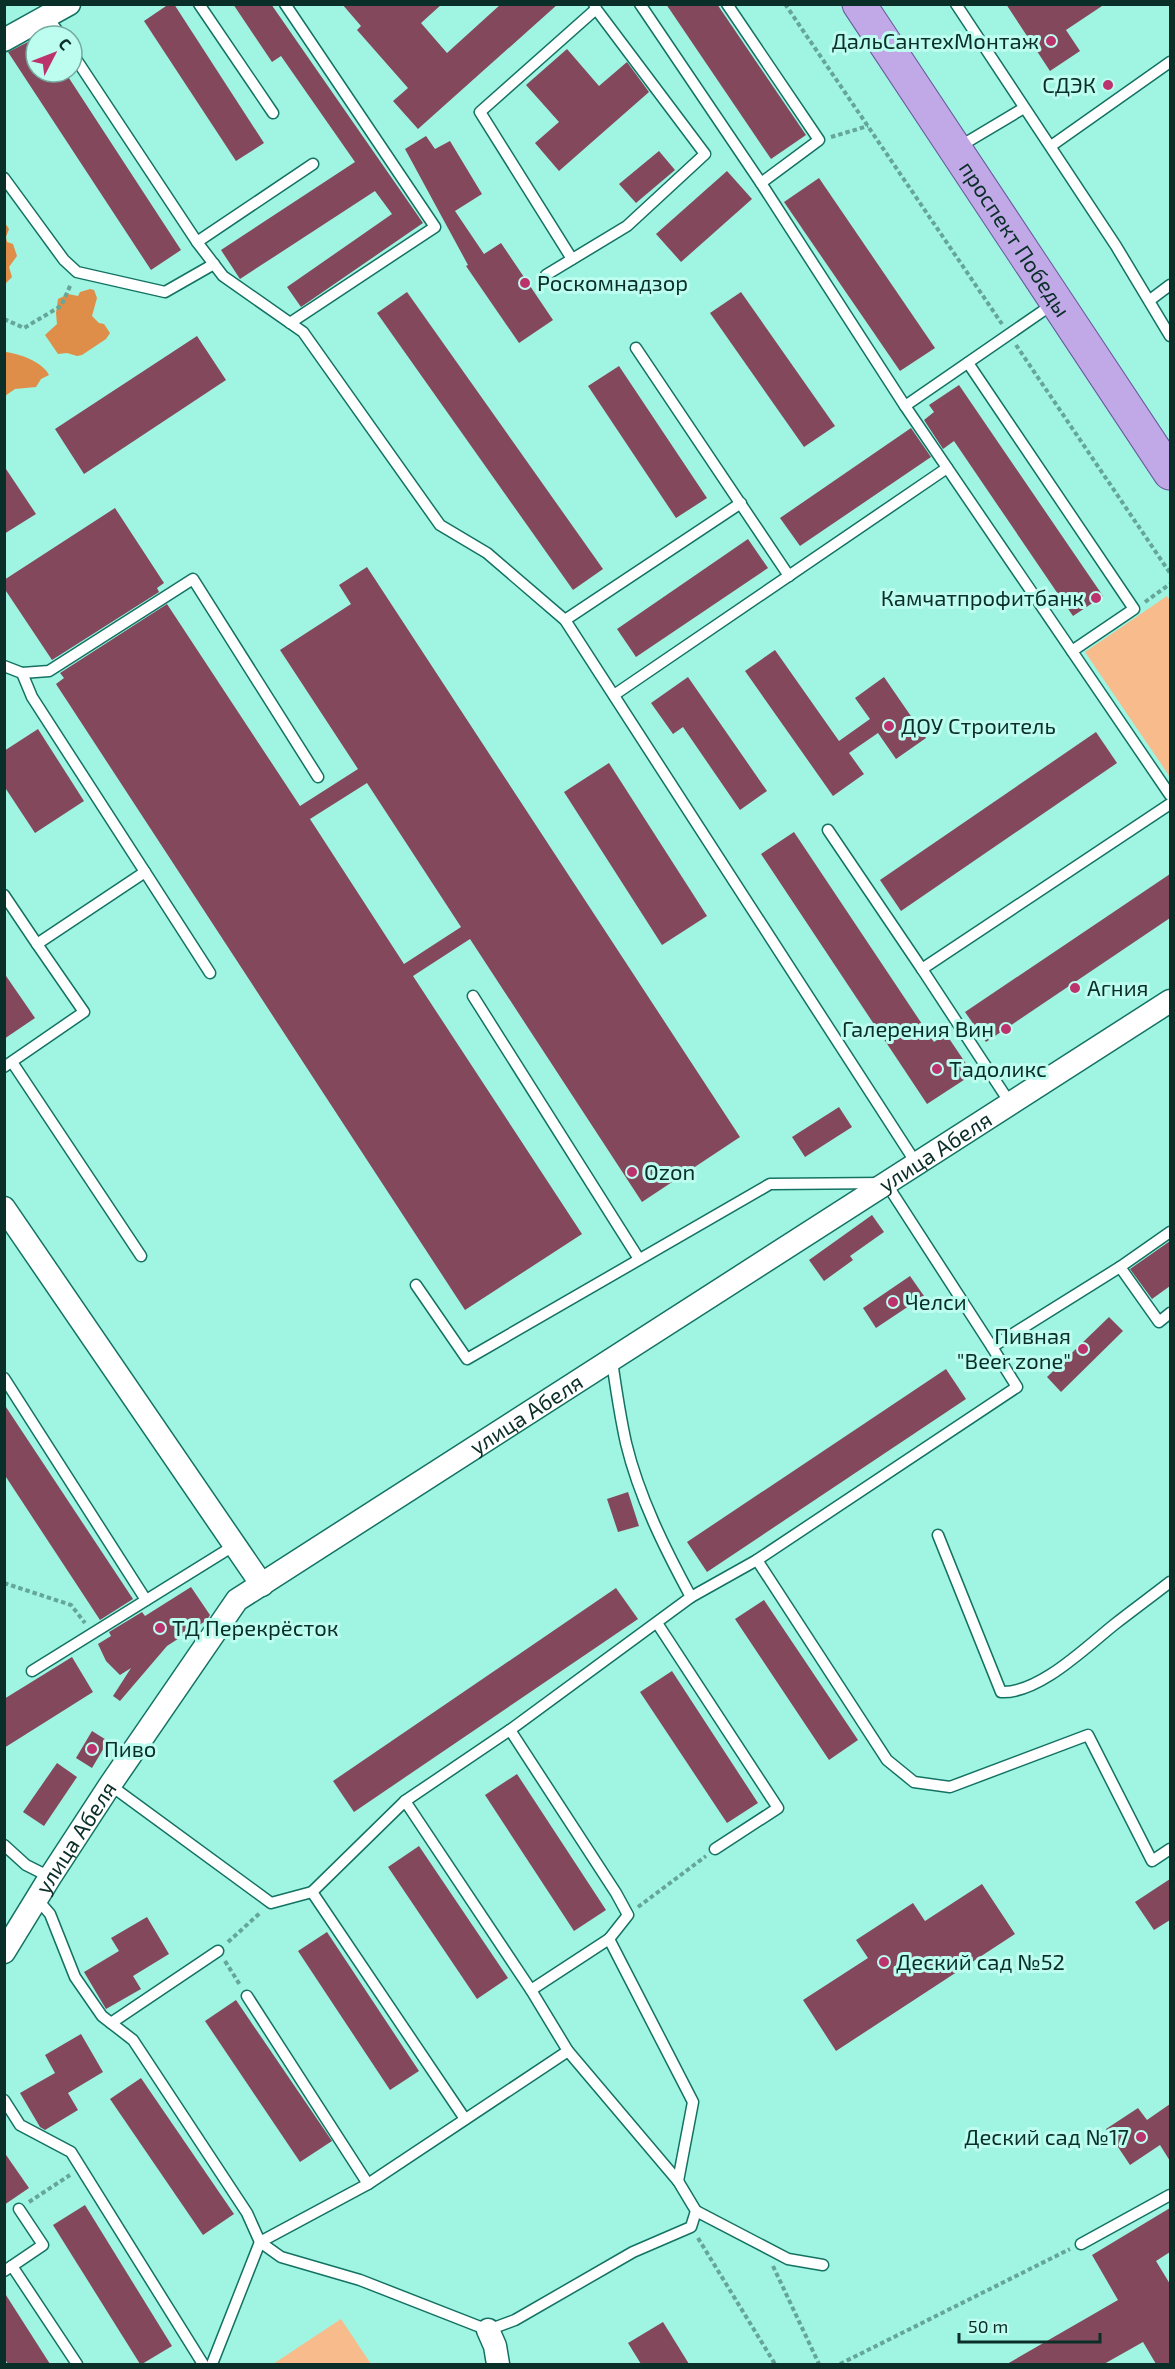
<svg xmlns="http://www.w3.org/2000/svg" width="1175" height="2369" viewBox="0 0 1175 2369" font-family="'Exo 2',sans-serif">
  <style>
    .green { fill: #f8bc8c }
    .forest { fill: #de8e49 }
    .building { fill: #84485c; fill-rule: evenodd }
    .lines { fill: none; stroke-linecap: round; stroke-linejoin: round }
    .lane-casing { stroke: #147263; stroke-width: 13 }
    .street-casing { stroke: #147263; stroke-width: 25 }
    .primary-casing { stroke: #66599a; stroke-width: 35 }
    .path { stroke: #65a699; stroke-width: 4; stroke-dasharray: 4.5 3; stroke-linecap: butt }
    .lane { stroke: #fff; stroke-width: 10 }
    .street { stroke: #fff; stroke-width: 22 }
    .primary { stroke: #c1a9e8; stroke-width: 33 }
    .poi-dot { fill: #bb326c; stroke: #bcfdef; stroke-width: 2 }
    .labels { text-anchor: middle; stroke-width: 6; stroke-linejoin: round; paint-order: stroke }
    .poi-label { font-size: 22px; fill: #0a2e28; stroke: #bcfdef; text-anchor: start }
    .street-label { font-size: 22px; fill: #0a2e28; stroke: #bcfdef }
  </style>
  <rect width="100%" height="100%" fill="#a0f4e2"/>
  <g class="green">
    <polygon points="1167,596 1170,601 1170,777 1085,652"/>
    <polygon points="341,2319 371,2364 273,2364"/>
  </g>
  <g class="forest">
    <polygon points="5,223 9,229 6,237 7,242 13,244 17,256 9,267 12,277 5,284"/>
    <polygon points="90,289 94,290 97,298 92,316 99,323 104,324 110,333 106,339 82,355 77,356 67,353 58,354 45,335 57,324 56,313 58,299 68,294 78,296 80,292"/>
    <path d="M5 352C18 353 43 362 49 375L41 379 36 387 15 389 5 396Z"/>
  </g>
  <g class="building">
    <polygon points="169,4 174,4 264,143 236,161 144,21"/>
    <polygon points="233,4 271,4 423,223 301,307 287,287 392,214 375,191 240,279 221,250 355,162 281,56 272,62"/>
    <polygon points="342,4 442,4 421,23 447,53 501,4 558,4 418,129 393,101 408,88 357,30 361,26"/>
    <polygon points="666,4 717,4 806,135 771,159"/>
    <polygon points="1006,4 1105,4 1066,30 1080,51 1050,71"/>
    <polygon points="36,38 36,72 65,72 181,250 151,270 8,52"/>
    <polygon points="567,49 599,86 627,62 649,92 559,171 535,143 559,122 526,85"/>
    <polygon points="426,136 435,149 450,141 482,194 455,211 484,254 501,243 553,320 519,343 466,266 468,265 405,149"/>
    <polygon points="659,151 675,170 636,203 619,184"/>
    <polygon points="727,171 752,199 681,262 656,234"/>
    <polygon points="819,178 935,348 900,371 784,202"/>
    <polygon points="407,292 603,569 573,590 377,313"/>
    <polygon points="741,292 835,426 804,447 710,313"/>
    <polygon points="197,336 226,380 84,474 55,429"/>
    <polygon points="619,366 707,498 676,518 588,386"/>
    <polygon points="959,385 1103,596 1073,616 954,441 943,449 924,420 934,412 929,405"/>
    <polygon points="911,428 931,457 800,546 780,518"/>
    <polygon points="4,466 36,514 4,534"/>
    <polygon points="115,508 164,583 157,588 159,592 52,660 4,588 4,580"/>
    <polygon points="748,539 768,568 636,657 617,629"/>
    <path d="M367 567 740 1137 642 1202 470 939 413 976 582 1234 465 1310 56 684 64 678 60 673 167 604 300 806 358 769 280 650 351 604 339 585ZM367 783 461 927 404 964 310 819Z"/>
    <polygon points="775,650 839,741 870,719 855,698 884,677 926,738 896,759 878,733 849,753 864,774 833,796 745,671"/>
    <polygon points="688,677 767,791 740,810 683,727 673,734 651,703"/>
    <polygon points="38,729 84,801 35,833 4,786 4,751"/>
    <polygon points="1096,732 1117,763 901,911 880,880"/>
    <polygon points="609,763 707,916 662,945 564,792"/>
    <polygon points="794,832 934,1042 946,1034 973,1074 927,1104 761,854"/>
    <polygon points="1170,874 1170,918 986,1042 965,1012"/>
    <polygon points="4,973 35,1018 4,1039"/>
    <polygon points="839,1107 852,1127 805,1157 792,1137"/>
    <polygon points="872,1215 884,1232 850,1256 853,1260 824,1281 809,1260"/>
    <polygon points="1170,1241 1170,1286 1152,1299 1130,1269"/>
    <polygon points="910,1276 924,1296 876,1328 863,1308"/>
    <polygon points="1109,1317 1123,1331 1061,1392 1047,1377"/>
    <polygon points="946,1369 966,1399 707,1572 687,1542"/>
    <polygon points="4,1404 133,1599 100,1620 4,1474"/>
    <polygon points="628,1492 639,1526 618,1532 607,1499"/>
    <polygon points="191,1587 210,1615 207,1620 167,1646 120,1701 113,1696 131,1668 120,1675 106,1661 98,1644 111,1636 109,1632 142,1612 145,1616"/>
    <polygon points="616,1588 638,1619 354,1812 333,1781"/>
    <polygon points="764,1600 858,1740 829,1760 735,1619"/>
    <polygon points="72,1657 93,1692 4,1748 4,1699"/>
    <polygon points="672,1671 758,1803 727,1823 640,1692"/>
    <polygon points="92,1731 108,1741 92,1768 76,1758"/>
    <polygon points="57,1763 77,1777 44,1826 23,1812"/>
    <polygon points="517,1774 606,1910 574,1931 485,1795"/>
    <polygon points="419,1846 508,1978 477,1999 388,1867"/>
    <polygon points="1170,1879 1170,1920 1154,1930 1135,1902"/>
    <polygon points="982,1884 1015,1934 836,2051 803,2000 868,1958 856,1940 913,1903 925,1921"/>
    <polygon points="147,1917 169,1954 133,1976 141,1989 106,2009 84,1972 119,1951 111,1938"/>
    <polygon points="327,1932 419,2071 390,2090 298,1951"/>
    <polygon points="236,2000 332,2141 300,2162 205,2021"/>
    <polygon points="81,2034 103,2072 68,2093 78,2110 45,2130 40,2127 20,2093 55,2073 45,2055"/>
    <polygon points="141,2078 234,2214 203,2235 110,2099"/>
    <polygon points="1170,2104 1170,2161 1160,2145 1130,2165 1106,2129 1138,2108 1147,2120"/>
    <polygon points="4,2152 29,2188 4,2205"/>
    <polygon points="85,2205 172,2346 142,2364 140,2364 53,2225"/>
    <polygon points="1170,2208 1170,2252 1156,2261 1170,2284 1170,2364 1156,2364 1143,2342 1104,2364 1007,2364 1118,2300 1092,2255"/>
    <polygon points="4,2292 50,2364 8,2364 4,2358"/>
    <polygon points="663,2322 689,2364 641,2364 628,2343"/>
  </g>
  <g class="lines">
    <g class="lane-casing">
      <g id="lane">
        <polyline points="199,4 273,113"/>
        <polyline points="285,4 435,227 290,323"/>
        <polyline points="640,4 761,183 905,406 1170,795"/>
        <polyline points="727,4 819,140 761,183"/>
        <polyline points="956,4 1116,246 1170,336"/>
        <polyline points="47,16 61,36"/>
        <polyline points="72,53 197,242 313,164"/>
        <polyline points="1051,146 1170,62"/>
        <polyline points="957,148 1024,108"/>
        <polyline points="4,178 64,260 77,272 165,292 214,264"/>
        <polyline points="197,242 223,276 303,332 440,525 487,553 565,620 916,1163"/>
        <polyline points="572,259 480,112 596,9 594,4"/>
        <polyline points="546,275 627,226 705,154 596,9"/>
        <polyline points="1150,300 1170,285"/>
        <polyline points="636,348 789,576"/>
        <polyline points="968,363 1134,609 1072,651"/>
        <polyline points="905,406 1053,304"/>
        <polyline points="565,620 741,503"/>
        <polyline points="4,666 22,673 32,697 145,872 37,944 84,1012 4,1067"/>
        <polyline points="22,673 49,671 193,579 318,777"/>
        <polyline points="614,695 947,468"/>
        <polyline points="828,830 922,969"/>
        <polyline points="145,872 210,973"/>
        <polyline points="4,895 37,944"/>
        <polyline points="473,996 639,1259"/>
        <polyline points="12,1062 141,1256"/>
        <polyline points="1010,1103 922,969 1170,804"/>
        <polyline points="1120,1267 1159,1322 1170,1313"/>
        <polyline points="416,1285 467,1359 770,1184 886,1183 992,1347 1120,1267 1170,1232"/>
        <polyline points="4,1378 146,1600"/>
        <path d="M938 1535 1001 1692C1039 1694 1086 1647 1115 1624 1133 1610 1152 1596 1170 1582"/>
        <polyline points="757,1560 1017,1387 992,1347"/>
        <polyline points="691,1597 757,1560 887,1760 914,1782 950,1787 1088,1735 1152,1861 1170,1849"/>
        <polyline points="657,1623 778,1808 715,1849"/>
        <polyline points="32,1671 235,1545"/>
        <polyline points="510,1730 616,1893 628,1915 609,1939"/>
        <polyline points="110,1785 271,1903 312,1892 405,1801"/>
        <polyline points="4,1845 26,1865 50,1877"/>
        <polyline points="312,1892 465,2119"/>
        <polyline points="37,1899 50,1914 75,1977 102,2016 133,2040 247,2213 260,2242 281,2257 360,2280 488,2330 515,2320 633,2252 691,2227 696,2211 678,2181 568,2051"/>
        <polyline points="531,1990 609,1939 693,2102 678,2181"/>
        <polyline points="247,1996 368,2184"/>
        <polyline points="111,2023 218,1951"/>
        <polyline points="4,2100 20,2125 71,2152 203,2364"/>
        <polyline points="696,2211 788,2259 823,2265"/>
        <polyline points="1081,2244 1170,2195"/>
        <polyline points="12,2266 43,2245 19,2209"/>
        <polyline points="4,2271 12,2266 77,2364"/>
        <path d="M212 2364 260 2242 368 2184 568 2051 531 1990 405 1801 510 1730 691 1597C665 1549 639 1497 626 1443 620 1416 616 1389 612 1361"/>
      </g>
    </g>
    <g class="street-casing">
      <g id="street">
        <polyline points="4,40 69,4"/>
        <polyline points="4,1208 262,1585"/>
        <path id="s1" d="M4 1952 50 1877 110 1785 237 1600 1170 1001"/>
        <polyline points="488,2330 495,2346 498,2364"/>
      </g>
    </g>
    <g class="primary-casing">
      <g id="primary">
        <path id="s2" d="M859 4 1170 473"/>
      </g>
    </g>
    <g class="path">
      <polyline points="785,4 1002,324"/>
      <polyline points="831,137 868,126"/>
      <polyline points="4,319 24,328 61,306 71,284"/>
      <polyline points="1016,345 1170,573"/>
      <polyline points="1145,602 1170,584"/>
      <polyline points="4,1583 71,1605 85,1623"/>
      <polyline points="638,1907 706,1856"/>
      <polyline points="228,1942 260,1913"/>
      <polyline points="225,1961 240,1985"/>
      <polyline points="29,2202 70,2175"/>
      <polyline points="698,2238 775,2364"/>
      <polyline points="773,2266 819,2364"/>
      <polyline points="840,2364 1070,2249"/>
    </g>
    <use href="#lane" class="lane"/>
    <use href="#street" class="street"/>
    <use href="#primary" class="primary"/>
  </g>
  <g class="poi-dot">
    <circle cx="1051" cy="41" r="6"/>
    <circle cx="1108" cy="85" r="6"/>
    <circle cx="525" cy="283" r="6"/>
    <circle cx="1096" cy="598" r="6"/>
    <circle cx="889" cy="726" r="6"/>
    <circle cx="1075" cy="988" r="6"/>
    <circle cx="1006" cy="1029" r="6"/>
    <circle cx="937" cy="1069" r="6"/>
    <circle cx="632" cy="1172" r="6"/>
    <circle cx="893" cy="1302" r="6"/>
    <circle cx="1083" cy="1349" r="6"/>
    <circle cx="160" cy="1628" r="6"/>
    <circle cx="92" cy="1749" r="6"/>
    <circle cx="884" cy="1962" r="6"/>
    <circle cx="1141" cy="2137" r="6"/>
  </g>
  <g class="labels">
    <g class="poi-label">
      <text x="1039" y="49" text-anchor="end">ДальСантехМонтаж</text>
      <text x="1096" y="93" text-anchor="end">СДЭК</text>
      <text x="537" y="291">Роскомнадзор</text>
      <text x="1084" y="606" text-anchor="end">Камчатпрофитбанк</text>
      <text x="901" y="734">ДОУ Строитель</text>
      <text x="1087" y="996">Агния</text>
      <text x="994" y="1037" text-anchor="end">Галерения Вин</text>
      <text x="949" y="1077">Тадоликс</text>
      <text x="644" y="1180">Ozon</text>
      <text x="905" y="1310">Челси</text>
      <text x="1071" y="1344" text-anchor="end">Пивная<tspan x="1071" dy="25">"Beer zone"</tspan></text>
      <text x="172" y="1636">ТД Перекрёсток</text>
      <text x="104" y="1757">Пиво</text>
      <text x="896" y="1970">Деский сад №52</text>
      <text x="1129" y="2145" text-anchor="end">Деский сад №17</text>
    </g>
    <g class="street-label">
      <text dy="8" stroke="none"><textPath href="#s2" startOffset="282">проспект Победы</textPath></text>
      <text dy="8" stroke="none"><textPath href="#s1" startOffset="1252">улица Абеля</textPath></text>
      <text dy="8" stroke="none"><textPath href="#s1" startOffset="766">улица Абеля</textPath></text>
      <text dy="8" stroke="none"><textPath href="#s1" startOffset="135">улица Абеля</textPath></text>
    </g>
  </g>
  <rect width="1175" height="2369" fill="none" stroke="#0a2e28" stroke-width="12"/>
  <g transform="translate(54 54) rotate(48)"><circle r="28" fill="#bcfdef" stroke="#75aa9f" stroke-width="1.5"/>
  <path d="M0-4.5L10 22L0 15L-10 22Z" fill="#bb326c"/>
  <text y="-9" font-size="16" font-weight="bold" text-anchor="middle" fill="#0a2e28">С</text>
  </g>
  <path d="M959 2333v9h141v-9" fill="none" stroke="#0a2e28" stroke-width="3"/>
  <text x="968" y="2333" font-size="18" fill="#0a2e28" stroke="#bcfdef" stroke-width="4.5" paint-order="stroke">50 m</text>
</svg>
